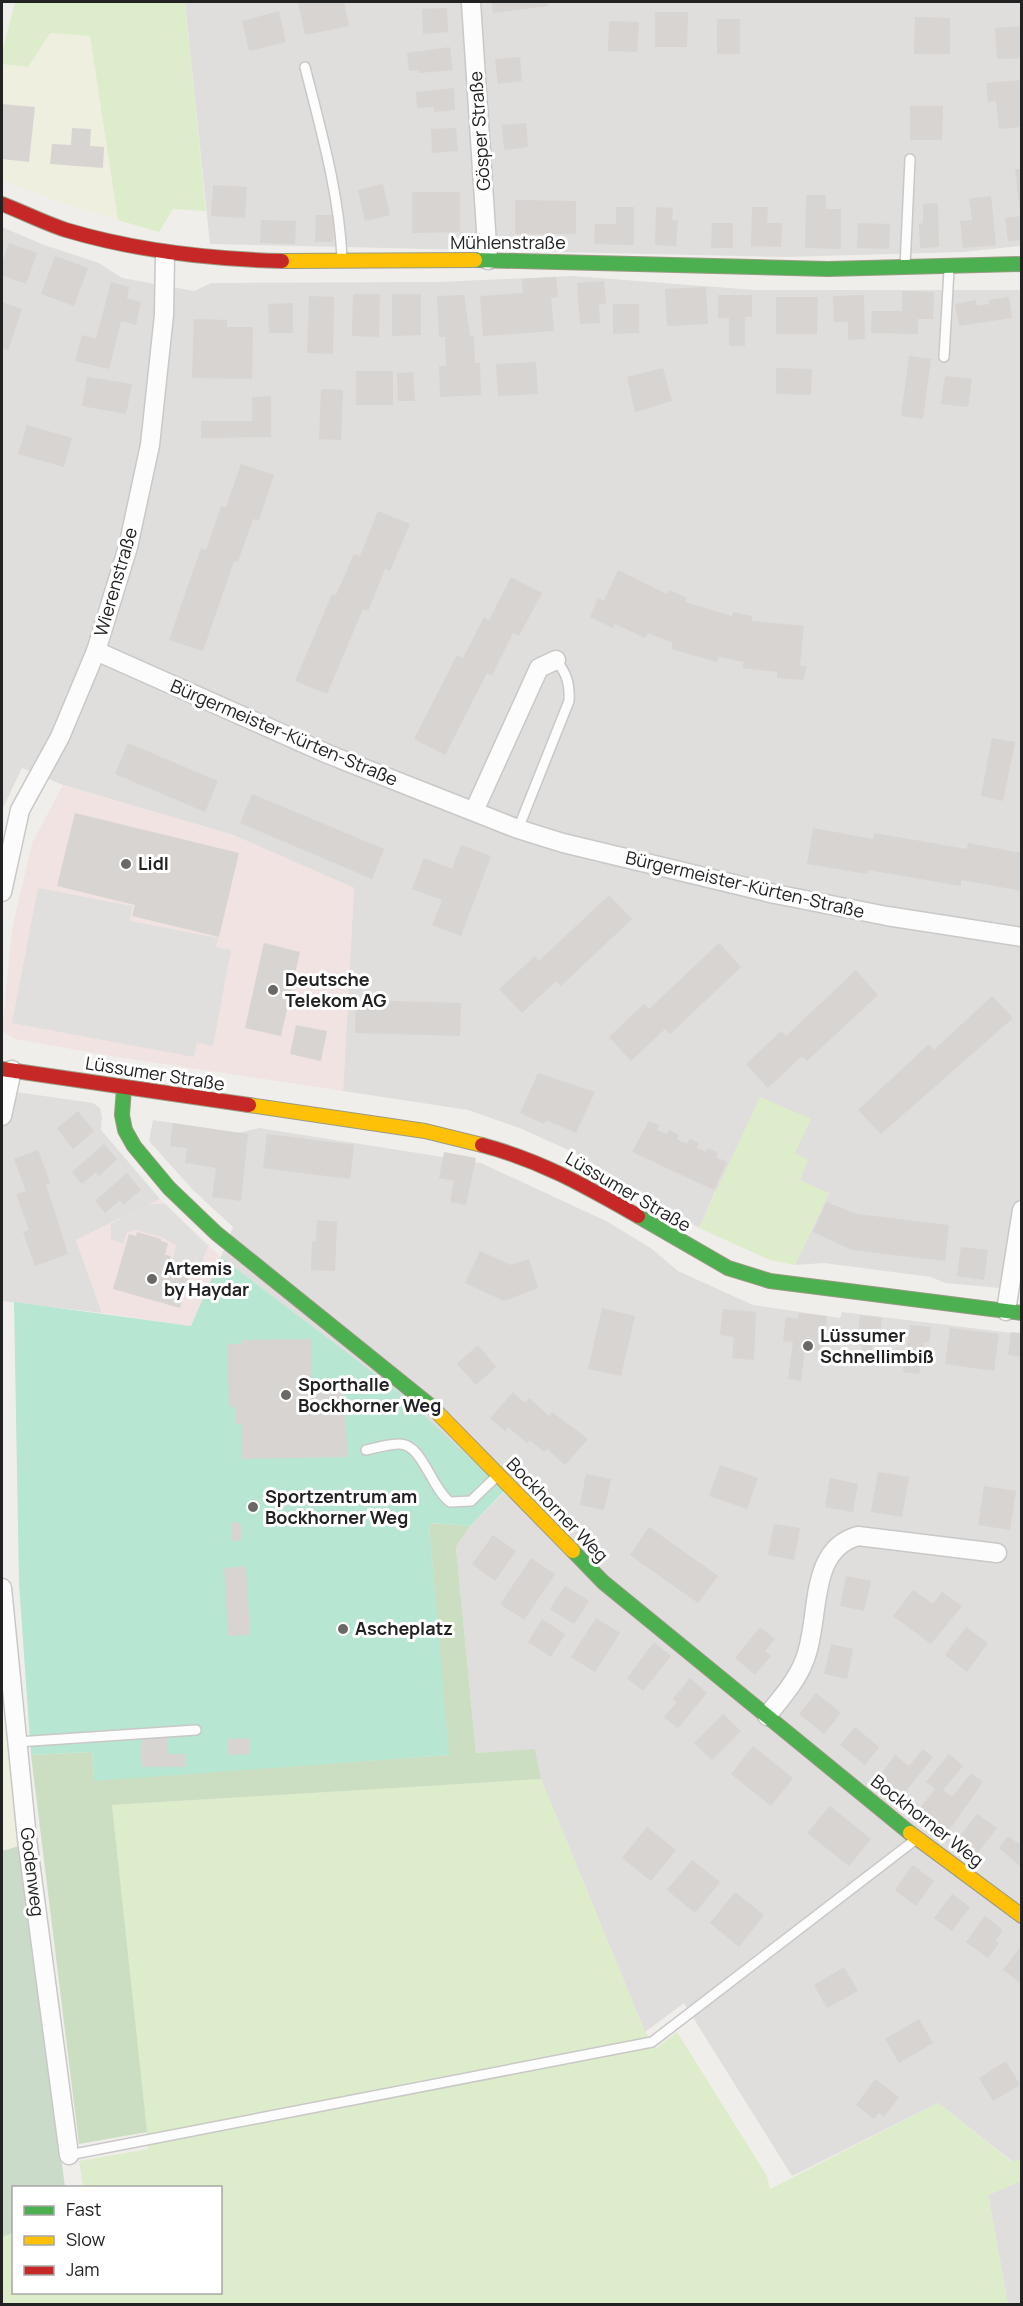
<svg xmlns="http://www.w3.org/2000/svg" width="1023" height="2306" viewBox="0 0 1023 2306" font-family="Manrope,sans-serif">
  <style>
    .residential { fill: #dfdedc }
    .commercial { fill: #f1e3e1 }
    .farmland { fill: #efefdf }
    .grass { fill: #ddeccb }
    .forest { fill: #cbdec1 }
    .cemetery { fill: #cadbca }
    .pitch { fill: #b7e6d2 }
    .parking { fill: #e0dfde }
    .building { fill: #d7d4d2 }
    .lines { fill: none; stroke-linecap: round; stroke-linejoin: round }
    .lane-casing { stroke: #c9c8c7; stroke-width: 12 }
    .street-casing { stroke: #c9c8c7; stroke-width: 21 }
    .fast-casing { stroke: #999a82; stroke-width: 16 }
    .slow-casing { stroke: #999a82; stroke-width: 16 }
    .jam-casing { stroke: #999a82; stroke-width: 16 }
    .lane { stroke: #fdfcfc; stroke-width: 9 }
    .street { stroke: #fdfcfc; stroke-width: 18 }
    .fast { stroke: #4caf50; stroke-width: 14 }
    .slow { stroke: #ffc107; stroke-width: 14 }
    .jam { stroke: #c62828; stroke-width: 14 }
    .poi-dot { fill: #6a6968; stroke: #fff; stroke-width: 2 }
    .labels { text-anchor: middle; stroke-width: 6; stroke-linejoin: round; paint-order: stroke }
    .street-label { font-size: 18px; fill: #222; stroke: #fff }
    .poi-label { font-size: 18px; font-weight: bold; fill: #222; stroke: #fff; text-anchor: start }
  </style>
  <rect width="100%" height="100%" fill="#f0eeeb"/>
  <g class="residential">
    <polygon points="185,2 1021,2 1021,246 963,252 785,257 210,244"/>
    <polygon points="2,227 44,245 99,263 122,278 194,291 211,283 438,282 573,276 755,290 1021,290 1021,1290 945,1283 931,1277 824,1263 795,1265 829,1193 715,1192 699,1228 577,1154 522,1129 468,1110 343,1091 354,888 233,835 63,785 22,768 2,810"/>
    <polygon points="2,1090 93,1103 100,1108 102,1117 101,1130 160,1199 76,1240 102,1313 2,1301"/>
    <polygon points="153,1120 238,1133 259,1128 481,1163 608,1222 652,1249 678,1271 753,1305 840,1318 842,1312 1021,1334 1021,2159 1013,2162 938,2103 792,2176 684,2003 645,2032 541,1779 535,1750 476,1753 456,1547 470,1526 505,1491 400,1393 221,1257 233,1227 193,1190 149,1141"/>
    <polygon points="1021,2181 1021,2304 1008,2304 988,2195"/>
  </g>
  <g class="commercial">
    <polygon points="63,785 233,835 354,888 343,1091 111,1056 15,1039 2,1031 12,929 32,843"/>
    <polygon points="160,1199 221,1257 191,1326 102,1313 76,1240"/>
  </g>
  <g class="farmland">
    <polygon points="50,33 90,36 118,220 62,203 2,180 2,64 28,67"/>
    <polygon points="2,1678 19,1846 2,1851"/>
  </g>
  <g class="grass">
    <polygon points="15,2 185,2 206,211 173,209 159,232 118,220 90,36 50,33 28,67 2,64 2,53"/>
    <polygon points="760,1097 811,1119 795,1153 808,1160 800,1180 829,1193 795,1265 770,1260 699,1228"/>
    <polygon points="541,1779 645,2032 656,2048 677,2032 767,2176 770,2189 938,2103 1012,2162 1021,2159 1021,2181 988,2195 1008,2304 2,2304 2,2237 13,2233 14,2292 220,2292 220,2188 83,2187 79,2161 148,2149 112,1805"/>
  </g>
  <polygon class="forest" points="429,1523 470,1526 456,1547 476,1753 535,1749 541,1779 112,1805 147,2132 79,2144 31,1755 92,1752 94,1780 448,1755"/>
  <polygon class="cemetery" points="19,1846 65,2187 14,2188 13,2233 2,2237 2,1851"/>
  <polygon class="pitch" points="221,1257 400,1393 505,1490 470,1526 429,1523 449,1755 94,1781 92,1752 31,1755 19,1584 14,1302 191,1326"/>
  <g class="parking">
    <polygon points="38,888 132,906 130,921 218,938 216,947 231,950 213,1046 197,1043 194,1057 12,1023"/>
    <polygon points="147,1204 165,1204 208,1246 199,1270 172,1262 176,1245 161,1237 136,1230 127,1232 123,1244 111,1239 111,1224"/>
  </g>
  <g class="building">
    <polygon points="298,2 344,2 349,26 305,35"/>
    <polygon points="492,2 547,2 548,6 493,13"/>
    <polygon points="447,8 448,32 423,34 422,9"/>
    <polygon points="279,11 286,42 249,51 242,21"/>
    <polygon points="655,12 688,12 687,47 655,47"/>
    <polygon points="915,17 950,18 950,54 914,54"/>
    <rect x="717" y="19" width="23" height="35"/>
    <polygon points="609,21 639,22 637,52 608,51"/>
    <polygon points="1022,26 1022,58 997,59 995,28"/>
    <polygon points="450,47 453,70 419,73 419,70 409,71 407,53"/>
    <polygon points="520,57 522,81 498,84 495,59"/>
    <polygon points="1022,80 1021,127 999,129 996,101 988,102 986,83"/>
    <polygon points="454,88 455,110 434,112 434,107 417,108 416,92"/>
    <polygon points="2,104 35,107 29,162 2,159"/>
    <polygon points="910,106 943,106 942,140 910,140"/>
    <polygon points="526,123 528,147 504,150 502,125"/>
    <polygon points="72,128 91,129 90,146 104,147 103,168 50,164 52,144 71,145"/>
    <polygon points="456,128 458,151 432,153 431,129"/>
    <polygon points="1015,169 1022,169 1022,213 1020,213"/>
    <polygon points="383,184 390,215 365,221 358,190"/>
    <polygon points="213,185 247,187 245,218 211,216"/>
    <polygon points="412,192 460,192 460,232 412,233"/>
    <polygon points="806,195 826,195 826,209 841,209 841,249 805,248"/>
    <polygon points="991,196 996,245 963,248 960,221 972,220 969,199"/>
    <polygon points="515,200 576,201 576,234 515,234"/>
    <polygon points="938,203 939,247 920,248 919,224 923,223 923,204"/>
    <polygon points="616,207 634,207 634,245 594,244 595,224 616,224"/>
    <polygon points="656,207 673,208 672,220 678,220 676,246 655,245"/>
    <polygon points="752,207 768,207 767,223 782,223 781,247 751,246"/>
    <polygon points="316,215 334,215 333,242 315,242"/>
    <polygon points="1022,216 1022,240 1008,241 1005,218"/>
    <polygon points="261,220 296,221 295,244 260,243"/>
    <polygon points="712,223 733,223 733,248 711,248"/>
    <polygon points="858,223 890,224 889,249 857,248"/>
    <polygon points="9,243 37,253 26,284 2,275 2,263"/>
    <polygon points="55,256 88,268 74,306 41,294"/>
    <polygon points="556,277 558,297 551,298 554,331 483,336 480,296 523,293 522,279"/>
    <polygon points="604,281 606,304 599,304 600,323 580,324 577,283"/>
    <polygon points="111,282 129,287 127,298 141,302 136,325 121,321 109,369 75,361 82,335 96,339"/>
    <polygon points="706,287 708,324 667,326 665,289"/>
    <polygon points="902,291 934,292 933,319 918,319 918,334 871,333 872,311 902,311"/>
    <polygon points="353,294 380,294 379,337 352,336"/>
    <polygon points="392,294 421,294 421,335 392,336"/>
    <polygon points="464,295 470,336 474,336 475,363 480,363 481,395 440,397 439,366 446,366 445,337 439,337 437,296"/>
    <polygon points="718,295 752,295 752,317 745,317 745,346 729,346 729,318 718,318"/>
    <polygon points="864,295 865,339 848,340 848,322 834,322 833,296"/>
    <polygon points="309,296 334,297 333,354 307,353"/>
    <polygon points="776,297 818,297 817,334 776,334"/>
    <polygon points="1009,297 1012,318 959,326 955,304 976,300 977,306 989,304 989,300"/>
    <polygon points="2,302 22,309 8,350 2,348"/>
    <polygon points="293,303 293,333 269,333 268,304"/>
    <polygon points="613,304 639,304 639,333 613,334"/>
    <polygon points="194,319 227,320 227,327 253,327 252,379 192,378"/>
    <polygon points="909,356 931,359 923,419 901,416"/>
    <polygon points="536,362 538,394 498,396 496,364"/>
    <polygon points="663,368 672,401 635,412 627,377"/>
    <polygon points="776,368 812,369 811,395 776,394"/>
    <rect x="356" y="371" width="37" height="34"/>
    <polygon points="413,372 415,401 398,401 397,373"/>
    <polygon points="945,376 972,379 968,407 941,404"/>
    <polygon points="87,377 132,384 126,414 82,406"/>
    <polygon points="321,389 343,390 341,440 319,439"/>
    <polygon points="271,396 271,437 201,438 201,421 252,421 252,397"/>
    <polygon points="27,425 72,438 64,467 18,454"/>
    <polygon points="241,464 274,475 259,520 253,519 238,562 234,561 203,651 169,640 201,548 206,550 221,506 226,507"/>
    <polygon points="378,511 410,524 390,571 385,569 368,611 363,609 327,694 295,681 332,594 336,595 354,554 360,556"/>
    <polygon points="618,570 667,594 669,590 687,598 685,602 732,616 733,612 752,616 752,621 804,626 800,665 807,667 803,680 777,678 777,672 742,668 744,662 719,657 717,662 671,649 673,643 648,633 645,638 615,624 613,628 590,617 598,598 604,601"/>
    <polygon points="511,577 542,593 519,636 513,633 492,675 487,673 445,755 414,739 457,655 463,658 484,617 489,620"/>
    <polygon points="992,738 1015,742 1003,801 981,796"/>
    <polygon points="128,743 218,781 205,812 115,774"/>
    <polygon points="252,794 384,849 372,879 240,823"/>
    <polygon points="75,813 239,853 219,937 132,916 135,905 57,886"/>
    <polygon points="813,828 873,839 874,833 967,849 968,843 1022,853 1022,891 961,880 961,886 868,870 867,874 807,864"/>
    <polygon points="461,845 491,856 461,936 432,925 442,900 412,889 424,858 452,869"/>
    <polygon points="609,895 632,919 561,986 556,981 522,1013 499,989 535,956 539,961"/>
    <polygon points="264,943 300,952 281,1036 245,1028"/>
    <polygon points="719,943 741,967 670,1034 665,1029 631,1061 609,1037 644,1004 649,1009"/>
    <polygon points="856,970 878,995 807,1061 802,1056 768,1088 746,1064 781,1031 786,1036"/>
    <polygon points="992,996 1013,1018 881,1134 858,1110 929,1044 934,1050"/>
    <polygon points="356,1000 461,1003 460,1036 355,1033"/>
    <polygon points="296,1025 327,1031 321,1061 290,1054"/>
    <polygon points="538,1073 595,1092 576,1133 546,1120 544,1124 520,1113"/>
    <polygon points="78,1111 94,1131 73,1149 57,1128"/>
    <polygon points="649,1121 659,1125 657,1130 667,1134 669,1130 679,1135 677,1139 687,1144 690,1139 699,1143 697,1148 706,1152 708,1148 718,1153 716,1157 727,1162 714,1190 632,1152"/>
    <polygon points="173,1123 248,1134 241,1201 212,1197 216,1168 185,1163 187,1148 170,1146"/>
    <polygon points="267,1134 354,1145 350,1179 263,1168"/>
    <polygon points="104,1144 117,1159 99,1176 96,1172 82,1184 72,1172"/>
    <polygon points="38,1150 50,1183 46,1184 68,1254 35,1266 23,1232 29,1230 16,1194 26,1191 14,1159"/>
    <polygon points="444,1152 476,1158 466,1205 450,1202 454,1181 439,1178"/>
    <polygon points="127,1173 141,1190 123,1205 120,1200 105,1213 95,1201"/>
    <polygon points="826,1202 857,1214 949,1225 945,1261 852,1250 813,1232"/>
    <polygon points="317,1220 337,1222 335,1271 311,1270 312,1241 316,1242"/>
    <polygon points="137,1232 161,1239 161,1241 168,1243 165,1255 171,1256 169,1263 191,1269 180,1308 113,1289 129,1234 136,1236"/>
    <polygon points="961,1247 988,1250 984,1280 957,1276"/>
    <polygon points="480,1251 511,1265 529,1259 538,1288 504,1301 465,1283"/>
    <polygon points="602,1308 635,1316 621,1376 588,1369"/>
    <polygon points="723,1309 756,1312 754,1360 732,1358 734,1337 720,1335"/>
    <polygon points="799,1313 827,1316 823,1351 805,1349 801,1381 788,1379 793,1342 783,1341 786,1317 798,1319"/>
    <polygon points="860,1315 882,1318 879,1343 873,1343 871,1356 861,1355 862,1341 857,1341"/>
    <polygon points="910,1325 931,1327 929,1343 924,1342 919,1374 903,1372"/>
    <polygon points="950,1328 999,1334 994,1371 945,1364"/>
    <polygon points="1011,1332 1022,1333 1022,1357 1008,1355"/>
    <polygon points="311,1339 312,1383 342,1382 348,1457 242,1459 241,1424 236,1424 236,1407 229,1407 227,1344 242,1344 242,1340"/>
    <polygon points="478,1345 496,1367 476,1385 457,1364"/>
    <polygon points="513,1392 525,1403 529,1398 549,1416 552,1412 588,1439 565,1465 547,1449 544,1452 530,1440 527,1443 508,1427 505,1431 490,1418"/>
    <polygon points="720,1465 758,1478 747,1509 709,1496"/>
    <polygon points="878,1472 909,1477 902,1517 871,1512"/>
    <polygon points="586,1474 611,1479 604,1510 580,1505"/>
    <polygon points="830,1478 858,1484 853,1512 825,1507"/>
    <polygon points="984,1486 1016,1491 1010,1530 978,1525"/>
    <polygon points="240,1522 242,1540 232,1541 231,1523"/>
    <polygon points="774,1524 800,1528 794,1560 768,1555"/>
    <polygon points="649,1527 718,1576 698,1603 630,1555"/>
    <polygon points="493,1535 516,1551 495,1581 472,1564"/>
    <polygon points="531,1558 555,1574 524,1620 500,1604"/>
    <polygon points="246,1566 250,1635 228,1636 224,1568"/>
    <polygon points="846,1576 871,1581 864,1611 840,1606"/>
    <polygon points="565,1586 589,1601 574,1624 550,1609"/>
    <polygon points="913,1590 933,1604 942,1592 962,1606 931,1644 893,1616"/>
    <polygon points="596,1618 620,1633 595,1672 571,1657"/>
    <polygon points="542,1619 565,1634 551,1657 528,1642"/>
    <polygon points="760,1627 775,1639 765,1651 771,1656 755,1675 735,1658"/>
    <polygon points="966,1627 988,1643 967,1672 945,1655"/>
    <polygon points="654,1642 671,1656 643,1691 627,1678"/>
    <polygon points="831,1644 853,1649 847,1679 824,1674"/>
    <polygon points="690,1678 707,1693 678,1728 664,1717 677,1702 673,1699"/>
    <polygon points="816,1693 841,1713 824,1734 799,1714"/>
    <polygon points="723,1714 741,1731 712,1760 694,1743"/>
    <polygon points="855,1727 879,1747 865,1765 840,1745"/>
    <polygon points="142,1737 167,1737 167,1754 185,1754 185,1767 142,1767"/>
    <polygon points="249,1738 250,1754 228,1755 228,1739"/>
    <polygon points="753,1746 793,1778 771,1806 731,1774"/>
    <polygon points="923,1749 933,1757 902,1796 878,1778 895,1755 909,1766"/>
    <polygon points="949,1754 963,1766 943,1790 952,1797 971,1773 983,1782 948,1832 919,1809 935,1789 926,1782"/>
    <polygon points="830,1806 871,1839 849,1866 807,1833"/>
    <polygon points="977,1814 997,1828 977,1854 958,1839"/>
    <polygon points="647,1827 676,1850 651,1881 622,1858"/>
    <polygon points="1008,1836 1022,1846 1022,1868 999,1848"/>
    <polygon points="692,1860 720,1882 695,1913 667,1890"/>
    <polygon points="913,1865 934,1881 916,1906 895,1890"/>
    <polygon points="735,1892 764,1915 739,1947 710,1923"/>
    <polygon points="952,1894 970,1907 952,1931 934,1918"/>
    <polygon points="985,1916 1003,1930 995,1941 999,1943 988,1958 966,1942"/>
    <polygon points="1022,1945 1022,1984 1003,1970"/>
    <polygon points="844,1967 858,1991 827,2008 814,1985"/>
    <polygon points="919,2019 933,2043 899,2063 885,2039"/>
    <polygon points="1006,2061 1020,2085 993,2101 979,2078"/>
    <polygon points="875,2079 899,2097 884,2117 879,2113 874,2119 856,2105"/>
  </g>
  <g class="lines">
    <g class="lane-casing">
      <g id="lane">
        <path d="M305 67C321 131 339 192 342 258"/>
        <polyline points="905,267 910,159"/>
        <polyline points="944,357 949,270"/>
        <path d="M518 829 569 701C570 684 567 674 556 660"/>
        <path d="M366 1450C376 1448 388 1444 399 1444 422 1443 431 1488 450 1502L471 1501 496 1477"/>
        <polyline points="17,1742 196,1730"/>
        <polyline points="69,2155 652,2042 915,1840"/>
      </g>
    </g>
    <g class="street-casing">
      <g id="street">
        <polyline points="471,2 488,260"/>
        <polyline points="96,651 330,755 518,829 563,843 775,894 887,916 1022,937"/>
        <polyline points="474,811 539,668 556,660"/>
        <polyline points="2,892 20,810 60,737 96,651 128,547 150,445 164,315 165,254"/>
        <polyline points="2,1116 12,1070"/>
        <polyline points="1006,1311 1022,1210"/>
        <polyline points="2,1588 27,1839 69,2155"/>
        <path d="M767 1716C781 1698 797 1681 805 1659 821 1618 807 1550 858 1536L997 1553"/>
      </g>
    </g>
    <g class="fast-casing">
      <g id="fast">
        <polyline points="475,260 828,269 1022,264"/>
        <polyline points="124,1088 122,1115 125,1130 134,1146 169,1188 216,1233 432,1407"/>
        <polyline points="638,1216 728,1268 770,1281 1022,1313"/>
        <polyline points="573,1551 603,1582 910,1833"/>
      </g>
    </g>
    <g class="slow-casing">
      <g id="slow">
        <polyline points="282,261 475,260"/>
        <polyline points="249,1105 425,1131 482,1145"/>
        <polyline points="432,1407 573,1551"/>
        <polyline points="910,1833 1022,1916"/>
      </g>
    </g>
    <g class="jam-casing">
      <g id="jam">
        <path d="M2 204C23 212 44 223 66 230 136 251 209 259 282 261"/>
        <polyline points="2,1069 249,1105"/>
        <path d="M482 1145C542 1161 585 1186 638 1216"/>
      </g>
    </g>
    <use href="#lane" class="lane"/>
    <use href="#street" class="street"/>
    <use href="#fast" class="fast"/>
    <use href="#slow" class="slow"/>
    <use href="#jam" class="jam"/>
  </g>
  <g class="poi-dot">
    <circle cx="126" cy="864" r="6"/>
    <circle cx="273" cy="990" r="6"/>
    <circle cx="152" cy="1279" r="6"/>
    <circle cx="808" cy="1346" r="6"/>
    <circle cx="286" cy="1395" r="6"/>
    <circle cx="253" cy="1507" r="6"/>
    <circle cx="343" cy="1629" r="6"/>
  </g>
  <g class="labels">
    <g class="street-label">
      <text transform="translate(480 131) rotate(-94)" y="6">Gösper Straße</text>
      <text x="508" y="249">Mühlenstraße</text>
      <text transform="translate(116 582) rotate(-74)" y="6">Wierenstraße</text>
      <text transform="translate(284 733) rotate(23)" y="6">Bürgermeister-Kürten-Straße</text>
      <text transform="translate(745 885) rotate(13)" y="6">Bürgermeister-Kürten-Straße</text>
      <text transform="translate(155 1074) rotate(9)" y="6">Lüssumer Straße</text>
      <text transform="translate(628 1192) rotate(30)" y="6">Lüssumer Straße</text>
      <text transform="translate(557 1510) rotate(46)" y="6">Bockhorner Weg</text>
      <text transform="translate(927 1821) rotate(38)" y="6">Bockhorner Weg</text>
      <text transform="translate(32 1872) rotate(83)" y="6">Godenweg</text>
    </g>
    <g class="poi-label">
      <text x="138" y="870">Lidl</text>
      <text x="285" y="986">Deutsche<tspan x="285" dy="21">Telekom AG</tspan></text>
      <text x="164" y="1275">Artemis<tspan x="164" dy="21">by Haydar</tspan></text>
      <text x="820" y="1342">Lüssumer<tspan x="820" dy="21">Schnellimbiß</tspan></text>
      <text x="298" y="1391">Sporthalle<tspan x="298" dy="21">Bockhorner Weg</tspan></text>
      <text x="265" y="1503">Sportzentrum am<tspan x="265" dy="21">Bockhorner Weg</tspan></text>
      <text x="355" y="1635">Ascheplatz</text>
    </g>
  </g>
  <rect width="1023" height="2306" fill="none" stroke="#222222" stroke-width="6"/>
  <rect x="12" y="2186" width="210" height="108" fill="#ffffff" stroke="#a7a7a7" stroke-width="1.5"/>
  <rect x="24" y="2206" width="30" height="9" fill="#4caf50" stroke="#a7a7a7" stroke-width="1.5"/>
  <text x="66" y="2216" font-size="18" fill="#222222">Fast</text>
  <rect x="24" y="2236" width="30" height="9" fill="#ffc107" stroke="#a7a7a7" stroke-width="1.5"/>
  <text x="66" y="2246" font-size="18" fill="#222222">Slow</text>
  <rect x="24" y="2266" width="30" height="9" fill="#c62828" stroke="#a7a7a7" stroke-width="1.5"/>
  <text x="66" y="2276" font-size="18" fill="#222222">Jam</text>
</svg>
